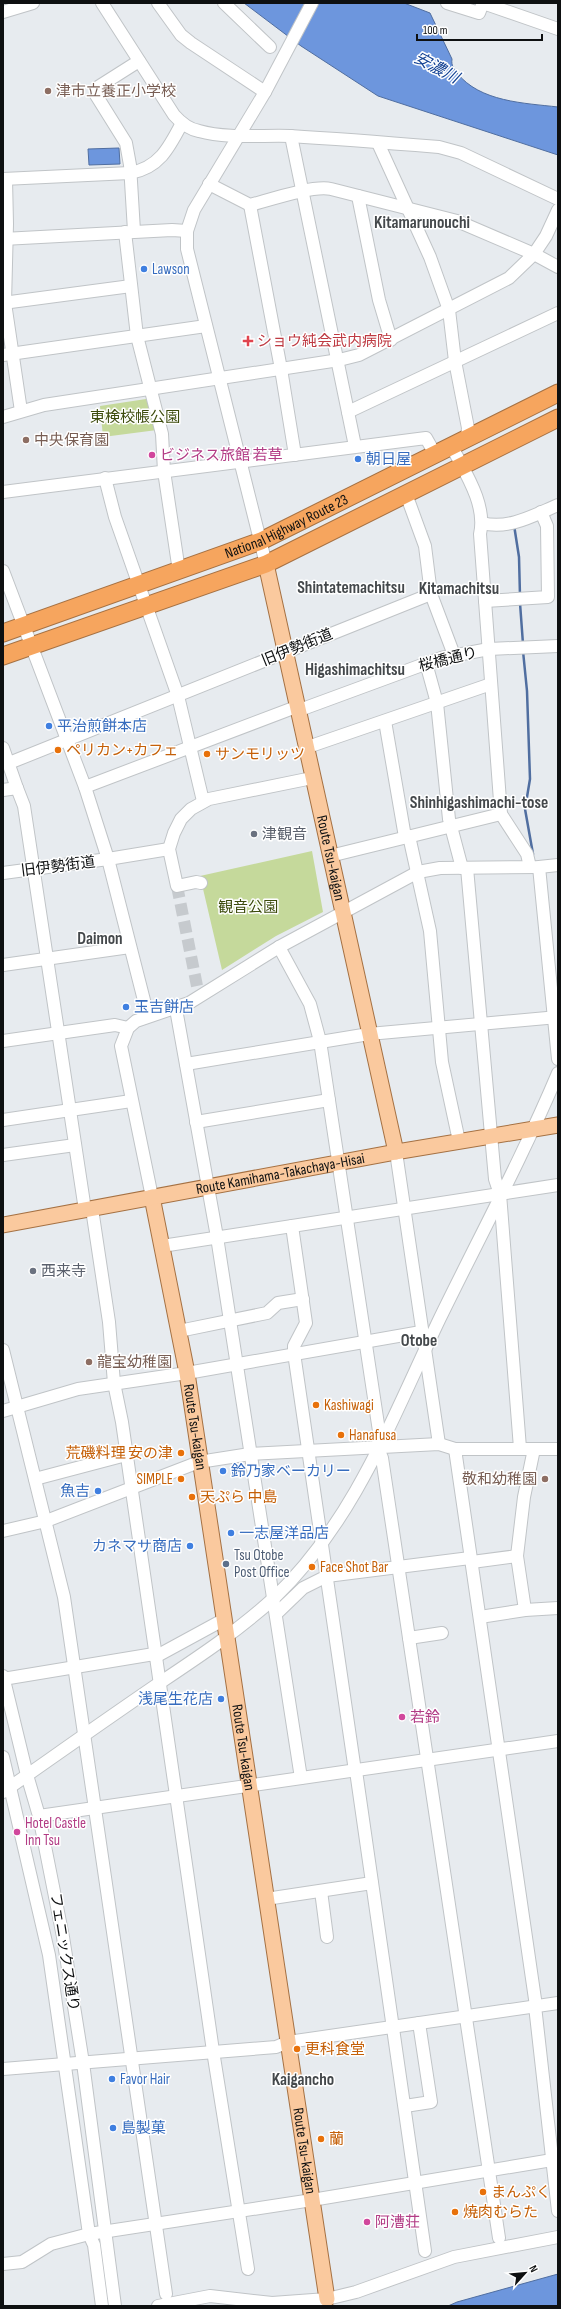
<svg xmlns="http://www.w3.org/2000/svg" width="561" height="2309" viewBox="0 0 561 2309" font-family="'Sofia Sans Condensed','Noto Sans JP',sans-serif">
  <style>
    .green { fill: #c5d99b }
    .water { fill: #6d96dd; stroke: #506ea0 }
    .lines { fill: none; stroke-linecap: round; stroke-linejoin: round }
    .stream { stroke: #506ea0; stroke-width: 2.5 }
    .minor-tunnel { stroke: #c6cace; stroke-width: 12; stroke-dasharray: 12 6; stroke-linecap: butt }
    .minor-casing { stroke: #c0c4c7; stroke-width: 14 }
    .major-casing { stroke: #a57143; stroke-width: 17 }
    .highway-casing { stroke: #a57143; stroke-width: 19 }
    .minor { stroke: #fff; stroke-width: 12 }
    .major { stroke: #fac99e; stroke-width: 15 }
    .highway { stroke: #f6a55e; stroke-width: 17 }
    .education-dot { fill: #8d6e63; stroke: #fff; stroke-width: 1.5 }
    .shop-dot { fill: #3f7fe0; stroke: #fff; stroke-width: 1.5 }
    .health-dot { fill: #e0444e; stroke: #fff; stroke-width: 1.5 }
    .hotel-dot { fill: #d1479c; stroke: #fff; stroke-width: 1.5 }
    .food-dot { fill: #e8710a; stroke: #fff; stroke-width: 1.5 }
    .worship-dot { fill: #6b7280; stroke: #fff; stroke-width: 1.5 }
    .service-dot { fill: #5c6f8a; stroke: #fff; stroke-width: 1.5 }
    .labels { text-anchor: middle; stroke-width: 3; stroke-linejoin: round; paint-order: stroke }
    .education-label { font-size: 15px; fill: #785e54; stroke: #fff; text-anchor: start }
    .shop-label { font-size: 15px; fill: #366cbe; stroke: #fff; text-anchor: start }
    .health-label { font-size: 15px; fill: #be3a42; stroke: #fff; text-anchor: start }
    .park-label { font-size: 15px; fill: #3d4c0d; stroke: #fff }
    .hotel-label { font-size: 15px; fill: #b23c85; stroke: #fff; text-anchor: start }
    .street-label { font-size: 15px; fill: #0e1011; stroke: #fff }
    .food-label { font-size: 15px; fill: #c56008; stroke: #fff; text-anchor: start }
    .worship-label { font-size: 15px; fill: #5b616d; stroke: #fff; text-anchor: start }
    .service-label { font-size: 15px; fill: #4e5e75; stroke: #fff; text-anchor: start }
    .water-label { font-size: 16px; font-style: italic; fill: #134294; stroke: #fff }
    .quarter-label { font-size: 17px; font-weight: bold; fill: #44484b; stroke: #fff }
  </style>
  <rect width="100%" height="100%" fill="#e7ebef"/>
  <g class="green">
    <polygon points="146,399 149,401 157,430 103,437 100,406"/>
    <polygon points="312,851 323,912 276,936 222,970 200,876"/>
  </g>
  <g class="water">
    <path d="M244 3H404L430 13 452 59C451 66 454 68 457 73 480 102 524 103 558 107V155L378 96 301 46Z"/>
    <polygon points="119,148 120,164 89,165 88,149"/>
    <polygon points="558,2274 558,2306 448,2306 457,2302"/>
  </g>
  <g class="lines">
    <g class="stream">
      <polyline points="514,525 519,557 520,596"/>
      <polyline points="520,603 523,644"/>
      <polyline points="523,651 527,691 530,779 525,809 533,854"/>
    </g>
    <polyline class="minor-tunnel" points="177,886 199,996"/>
    <g class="minor-casing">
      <g id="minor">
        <path d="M102 3 174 115C181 123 188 129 199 131 228 139 261 135 290 136 340 139 390 143 439 147L461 153 558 199"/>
        <polyline points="158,3 181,35 191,43 265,92"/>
        <polyline points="224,3 270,47"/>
        <polyline points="447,3 479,13 483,3"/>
        <polyline points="483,3 558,29"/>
        <polyline points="3,12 33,3"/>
        <polyline points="291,136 355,446"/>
        <polyline points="378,143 430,257 449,310 455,361 468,428 467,437"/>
        <path d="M3 179 130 173C159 168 169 148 182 123"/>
        <polyline points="6,179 7,224 5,303 21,411"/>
        <path d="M209 184 250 205C269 200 313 185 331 189L457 221 534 254 558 267"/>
        <polyline points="358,196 379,300 391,340"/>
        <polyline points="250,205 281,369 295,455"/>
        <polyline points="134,231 130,165 126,143 96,95 98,87 139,61"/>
        <polyline points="125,232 137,336 162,434 164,471 179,571"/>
        <polyline points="3,239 172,230 187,231"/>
        <polyline points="3,303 131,286"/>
        <polyline points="3,355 206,326"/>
        <polyline points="348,412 558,313"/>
        <polyline points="3,417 44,405 339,360 359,355 509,278 534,254 546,236 558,210"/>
        <path d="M451 445C464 471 487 504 480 534L501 814 527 854 530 867"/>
        <polyline points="105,478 115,517 178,696 203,801"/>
        <polyline points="3,492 426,438 435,454"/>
        <polyline points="406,494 425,546 431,594 454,655"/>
        <path d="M482 523C509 530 534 515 558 505"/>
        <polyline points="266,564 187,249 187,231 194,210 265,92 312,3"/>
        <polyline points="3,571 85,787 108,859 3,873"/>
        <polyline points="485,601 548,597 547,526 541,512"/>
        <polyline points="426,663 437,703 449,819 462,868"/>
        <polyline points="297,711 441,658 489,649 558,646"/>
        <polyline points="385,721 405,837"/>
        <polyline points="3,748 17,788"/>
        <polyline points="305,748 491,684"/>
        <polyline points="9,763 431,594"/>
        <polyline points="85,787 296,707"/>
        <polyline points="3,790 17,788 24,806 85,1210"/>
        <polyline points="409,836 430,931 442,1062 459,1141"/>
        <polyline points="330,856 501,814"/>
        <polyline points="539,867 558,1059"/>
        <polyline points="467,868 495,1179 500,1194 520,1448"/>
        <polyline points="201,883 196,882 177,886 169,849 174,833 181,819 191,809 209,799 312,778"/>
        <polyline points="279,947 310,1004 320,1041 379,1431 378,1448 382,1458 499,2238"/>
        <polyline points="3,965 130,947"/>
        <polyline points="176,1009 217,1237 301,1778"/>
        <polyline points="148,1016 108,859 169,849"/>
        <polyline points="3,1041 115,1025 128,1028"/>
        <polyline points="186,1064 369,1034 558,1017"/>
        <polyline points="3,1120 131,1101"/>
        <polyline points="196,1122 329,1100"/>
        <polyline points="396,1152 439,1444"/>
        <polyline points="3,1155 75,1145"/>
        <polyline points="152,1197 121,1046 128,1028 136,1021 189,1003 279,947 418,872 440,868 539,867 558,865"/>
        <polyline points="92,1209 109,1322 114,1383 122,1422 213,2051 248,2269"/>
        <polyline points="292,1226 306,1323 294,1346 294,1353 355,1771"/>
        <polyline points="162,1246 558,1185"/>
        <polyline points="179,1331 267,1313 278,1303 303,1299"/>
        <polyline points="3,1350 64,1597 166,2294"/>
        <polyline points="3,1411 78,1389 187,1373 421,1332"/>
        <polyline points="455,1449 536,2006"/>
        <polyline points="534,1449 524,1497 517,1556 525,1610 558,1608"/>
        <polyline points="35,1479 126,1455"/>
        <polyline points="3,1531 46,1521 199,1462 250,1454 439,1444 455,1449 558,1449"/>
        <polyline points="472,1562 517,1556"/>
        <polyline points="276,1614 303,1588 327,1576 470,1558"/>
        <polyline points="480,1617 525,1610"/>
        <polyline points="409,1638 442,1633"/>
        <polyline points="155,1657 223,1620"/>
        <polyline points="3,1676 27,1775 39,1816 63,1937 83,2063 115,2306"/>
        <polyline points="3,1679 154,1654"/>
        <polyline points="3,1757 49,1955 89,2234 94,2245 102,2306"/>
        <polyline points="356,1771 425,2251"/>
        <path d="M3 1792C56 1755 108 1718 161 1682 200 1656 239 1630 274 1598 354 1522 393 1416 440 1318 480 1236 523 1156 558 1073"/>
        <polyline points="39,1816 558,1741"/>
        <polyline points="321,1891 327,1937"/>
        <polyline points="266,1899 372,1883"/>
        <polyline points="535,2006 558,2211"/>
        <polyline points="3,2069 276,2047 288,2042 558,2003"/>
        <polyline points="405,2106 431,2102 419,2023"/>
        <polyline points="3,2264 22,2262 51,2244 89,2234 312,2200 558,2159"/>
        <polyline points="158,2306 210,2296 272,2303 327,2299 356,2292 454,2257 558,2237"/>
      </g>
    </g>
    <g class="major-casing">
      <g id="major">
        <path id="s1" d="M266 564 396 1152"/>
        <path id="s2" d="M152 1197 187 1373 327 2299"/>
        <path id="s3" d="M3 1225 396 1152 558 1125"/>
      </g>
    </g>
    <g class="highway-casing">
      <g id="highway">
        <path id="s4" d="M3 633 261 541 558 393"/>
        <polyline points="3,656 266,564 558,418"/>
      </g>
    </g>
    <use href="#minor" class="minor"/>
    <use href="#major" class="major"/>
    <use href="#highway" class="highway"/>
  </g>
  <g class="education-dot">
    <circle cx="48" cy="91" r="4"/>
    <circle cx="26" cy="440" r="4"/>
    <circle cx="89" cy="1362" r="4"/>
    <circle cx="545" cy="1479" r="4"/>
  </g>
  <g class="shop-dot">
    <circle cx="144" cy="269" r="4"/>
    <circle cx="358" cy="459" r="4"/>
    <circle cx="49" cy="726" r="4"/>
    <circle cx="126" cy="1007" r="4"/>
    <circle cx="223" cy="1471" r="4"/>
    <circle cx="98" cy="1491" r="4"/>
    <circle cx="231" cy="1533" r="4"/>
    <circle cx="190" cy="1546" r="4"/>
    <circle cx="221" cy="1699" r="4"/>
    <circle cx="112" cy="2079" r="4"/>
    <circle cx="113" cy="2128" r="4"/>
  </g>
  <path class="health-dot" d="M246 335h4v4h4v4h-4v4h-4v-4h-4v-4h4z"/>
  <g class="hotel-dot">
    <circle cx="152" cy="455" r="4"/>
    <circle cx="402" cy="1717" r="4"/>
    <circle cx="17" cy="1832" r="4"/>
    <circle cx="367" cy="2222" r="4"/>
  </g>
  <g class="food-dot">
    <circle cx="58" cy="750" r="4"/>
    <circle cx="207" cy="754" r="4"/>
    <circle cx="316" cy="1405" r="4"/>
    <circle cx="341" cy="1435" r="4"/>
    <circle cx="181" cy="1453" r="4"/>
    <circle cx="181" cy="1479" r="4"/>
    <circle cx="192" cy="1497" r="4"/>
    <circle cx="312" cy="1567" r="4"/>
    <circle cx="297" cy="2049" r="4"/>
    <circle cx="321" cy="2139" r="4"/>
    <circle cx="483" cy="2192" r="4"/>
    <circle cx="455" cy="2212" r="4"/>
  </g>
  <g class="worship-dot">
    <circle cx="254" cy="834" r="4"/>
    <circle cx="33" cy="1271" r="4"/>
  </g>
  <circle class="service-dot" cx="226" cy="1564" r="4"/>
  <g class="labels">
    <g class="education-label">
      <text x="56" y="96">津市立養正小学校</text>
      <text x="34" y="445">中央保育園</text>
      <text x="97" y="1367">龍宝幼稚園</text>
      <text x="537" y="1484" text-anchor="end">敬和幼稚園</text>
    </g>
    <g class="shop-label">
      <text x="152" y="274">Lawson</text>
      <text x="366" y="464">朝日屋</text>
      <text x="57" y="731">平治煎餅本店</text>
      <text x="134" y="1012">玉吉餅店</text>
      <text x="231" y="1476">鈴乃家ベーカリー</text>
      <text x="90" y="1496" text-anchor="end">魚吉</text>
      <text x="239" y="1538">一志屋洋品店</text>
      <text x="182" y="1551" text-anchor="end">カネマサ商店</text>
      <text x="213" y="1704" text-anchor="end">浅尾生花店</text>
      <text x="120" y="2084">Favor Hair</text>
      <text x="121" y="2133">島製菓</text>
    </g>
    <g class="health-label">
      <text x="257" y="346">ショウ純会武内病院</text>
    </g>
    <g class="park-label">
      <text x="135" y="422">東検校帳公園</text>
      <text x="248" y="912">観音公園</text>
    </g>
    <g class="hotel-label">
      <text x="160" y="460">ビジネス旅館 若草</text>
      <text x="410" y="1722">若鈴</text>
      <text x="25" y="1828">Hotel Castle<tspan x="25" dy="17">Inn Tsu</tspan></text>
      <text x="375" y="2227">阿漕荘</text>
    </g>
    <g class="street-label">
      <text dy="5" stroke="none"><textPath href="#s4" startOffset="303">National Highway Route 23</textPath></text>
      <text transform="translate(297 647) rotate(-22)" y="5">旧伊勢街道</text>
      <text transform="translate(448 659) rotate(-14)" y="5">桜橋通り</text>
      <text dy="5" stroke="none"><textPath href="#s1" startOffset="301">Route Tsu-kaigan</textPath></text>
      <text transform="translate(58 866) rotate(-7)" y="5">旧伊勢街道</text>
      <text dy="5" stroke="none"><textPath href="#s3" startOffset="282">Route Kamihama-Takachaya-Hisai</textPath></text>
      <text dy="5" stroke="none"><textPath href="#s2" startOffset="234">Route Tsu-kaigan</textPath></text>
      <text dy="5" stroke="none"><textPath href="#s2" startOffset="558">Route Tsu-kaigan</textPath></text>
      <text transform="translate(65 1952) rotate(81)" y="5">フェニックス通り</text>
      <text dy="5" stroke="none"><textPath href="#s2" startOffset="966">Route Tsu-kaigan</textPath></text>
    </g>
    <g class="food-label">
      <text x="66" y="755">ペリカン+カフェ</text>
      <text x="215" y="759">サンモリッツ</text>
      <text x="324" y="1410">Kashiwagi</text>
      <text x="349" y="1440">Hanafusa</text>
      <text x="173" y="1458" text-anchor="end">荒磯料理 安の津</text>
      <text x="173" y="1484" text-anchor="end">SIMPLE</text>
      <text x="200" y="1502">天ぷら 中島</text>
      <text x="320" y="1572">Face Shot Bar</text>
      <text x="305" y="2054">更科食堂</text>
      <text x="329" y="2144">蘭</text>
      <text x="491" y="2197">まんぷく</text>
      <text x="463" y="2217">焼肉むらた</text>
    </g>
    <g class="worship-label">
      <text x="262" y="839">津観音</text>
      <text x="41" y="1276">西来寺</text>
    </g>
    <g class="service-label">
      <text x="234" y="1560">Tsu Otobe<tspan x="234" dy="17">Post Office</tspan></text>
    </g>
    <g class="water-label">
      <text transform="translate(437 67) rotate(28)" y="6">安濃川</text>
    </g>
    <g class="quarter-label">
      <text x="422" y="228">Kitamarunouchi</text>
      <text x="351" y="593">Shintatemachitsu</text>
      <text x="459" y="594">Kitamachitsu</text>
      <text x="355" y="675">Higashimachitsu</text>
      <text x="479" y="808">Shinhigashimachi-tose</text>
      <text x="100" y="944">Daimon</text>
      <text x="419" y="1346">Otobe</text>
      <text x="303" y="2085">Kaigancho</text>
    </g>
  </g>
  <rect width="561" height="2309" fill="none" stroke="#0e1011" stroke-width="8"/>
  <g transform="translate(525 2273) rotate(63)" stroke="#ffffff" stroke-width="3" paint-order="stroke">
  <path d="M0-3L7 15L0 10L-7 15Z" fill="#0e1011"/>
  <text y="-6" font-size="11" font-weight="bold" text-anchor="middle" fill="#0e1011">N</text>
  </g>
  <path d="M417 34v6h125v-6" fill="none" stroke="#0e1011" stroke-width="2"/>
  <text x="423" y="34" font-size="12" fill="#0e1011" stroke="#ffffff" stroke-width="3" paint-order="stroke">100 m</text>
</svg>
